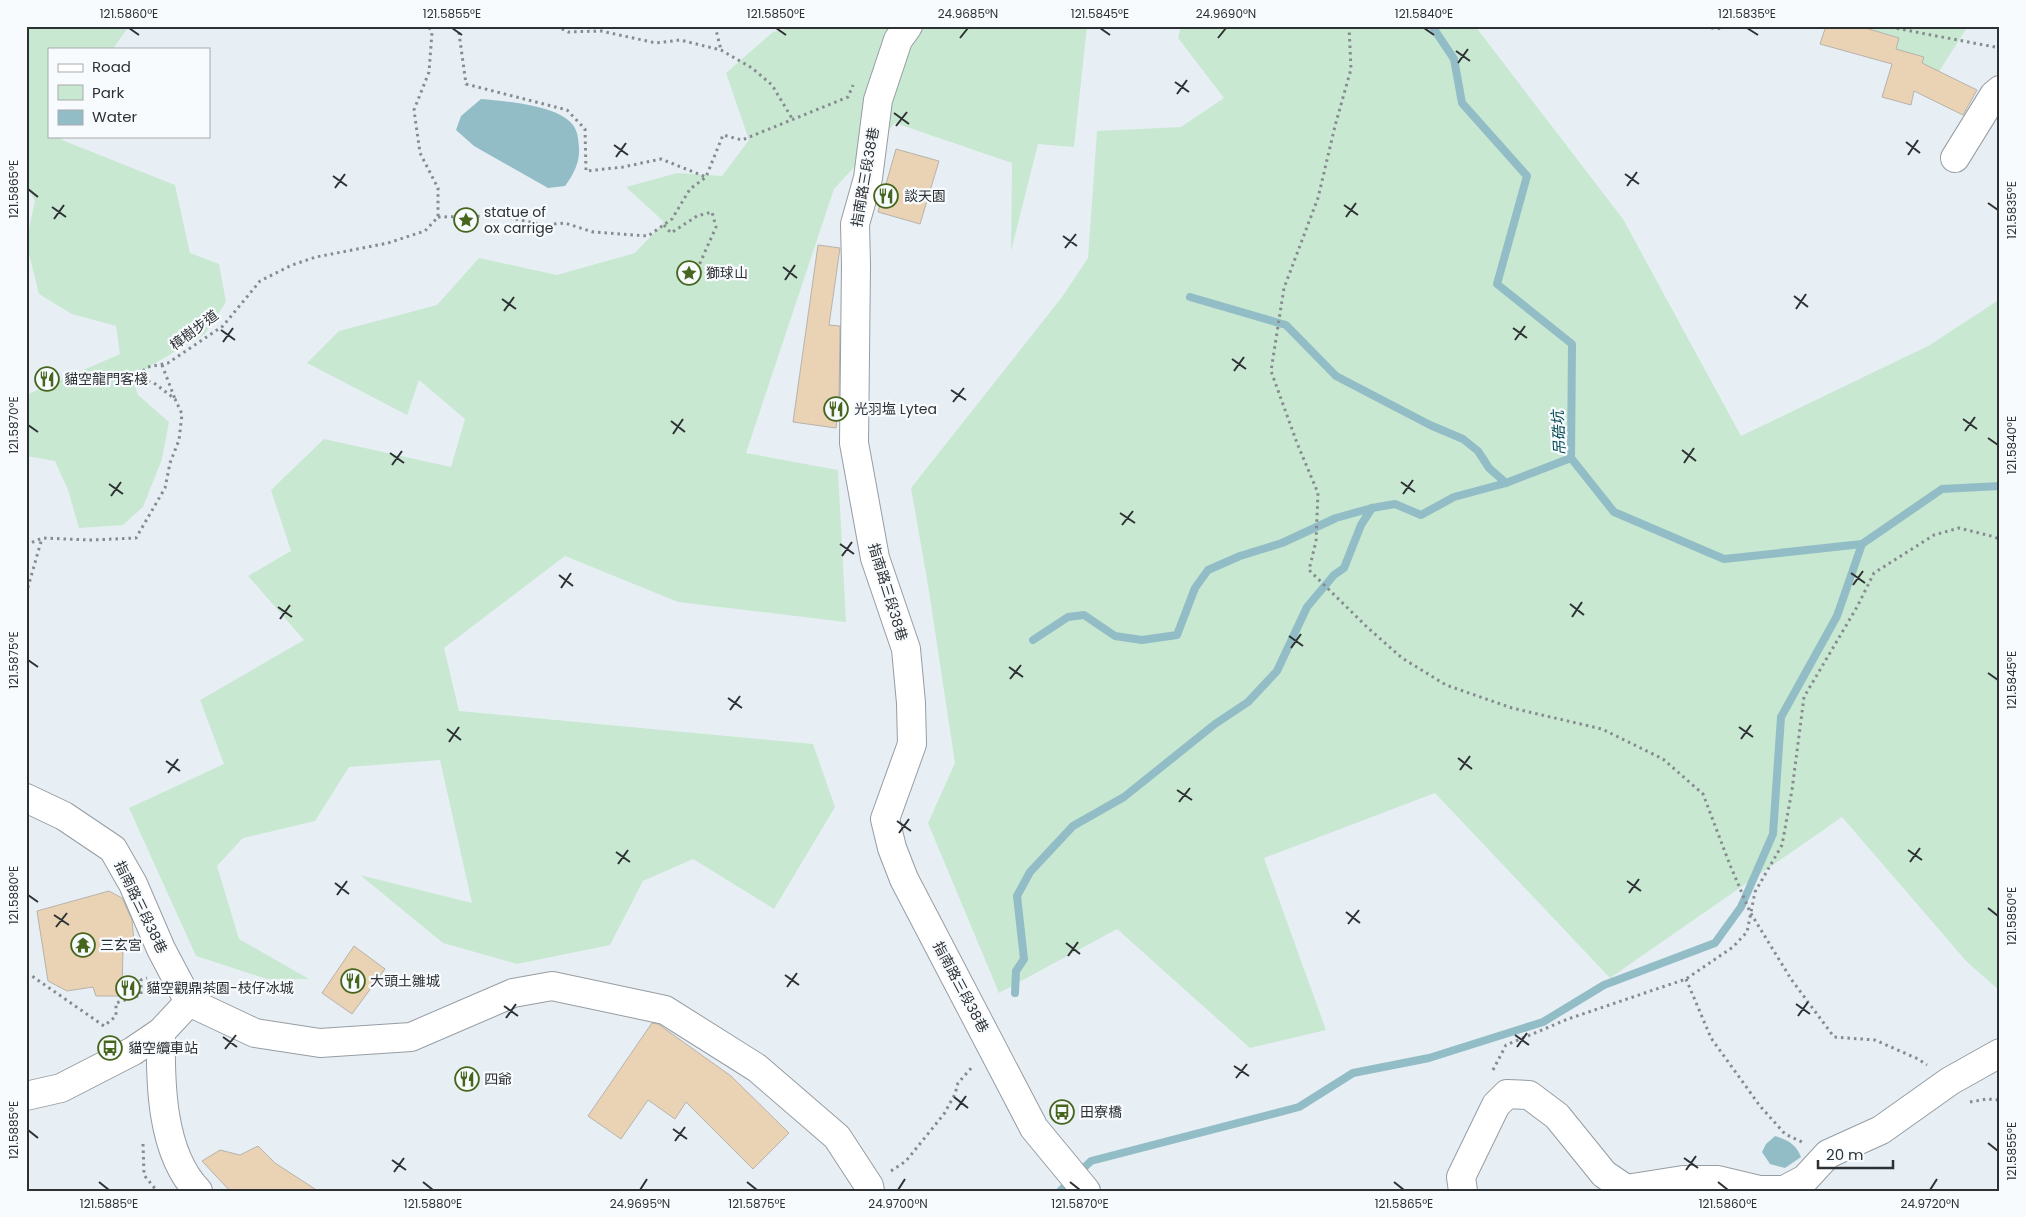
<svg xmlns="http://www.w3.org/2000/svg" width="2026" height="1217" viewBox="0 0 2026 1217" font-family="Poppins,'Noto Sans TC',sans-serif">
  <style>
    .green { fill: #c8e8d2 }
    .water { fill: #92bdc6 }
    .lines { fill: none; stroke-linecap: round; stroke-linejoin: round }
    .stream { stroke: #92bdc6; stroke-width: 8 }
    .building { fill: #e9d3b4; stroke: #b8b2ab }
    .minor-casing { stroke: #969da3; stroke-width: 30 }
    .path { stroke: #868b90; stroke-width: 3; stroke-dasharray: 2.5 4; stroke-linecap: butt }
    .minor { stroke: #fff; stroke-width: 28 }
    .ticks { fill: none; stroke: #2e3134; stroke-width: 2 }
    .labels { text-anchor: middle; stroke-width: 4.5; stroke-linejoin: round; paint-order: stroke }
    .street-label { font-size: 14px; fill: #2e3134; stroke: #f8fbfe }
    .poi-label { font-size: 14px; fill: #2e3134; stroke: #f8fbfe; text-anchor: start }
    .water-label { font-size: 15px; font-style: italic; fill: #044852; stroke: #f8fbfe }
    .neatline { fill: none; stroke: #2e3134; stroke-width: 2 }
    .ticks-label { font-size: 12px; text-anchor: middle; fill: #2e3134 }
  </style>
  <rect width="100%" height="100%" fill="#e7eff5"/>
  <g class="green">
    <polygon points="26,26 129,26 113,49 49,49 49,136 61,136 62,140 175,185 190,253 219,264 226,302 205,334 152,365 132,378 138,395 169,422 162,459 143,507 123,525 79,528 68,490 55,461 26,456 26,395 120,354 116,326 72,314 39,294 26,242 35,201 26,186"/>
    <polygon points="798,26 1087,26 1074,147 1038,144 1011,251 1012,163 895,123 834,189 746,453 838,470 846,622 678,602 565,556 444,648 459,711 813,744 835,807 774,909 693,859 643,881 610,945 517,964 443,943 360,875 472,903 440,760 349,767 315,821 243,838 217,866 239,939 309,979 267,979 196,956 129,808 224,764 200,700 304,640 248,576 291,551 271,490 324,439 451,467 465,419 419,380 407,415 307,363 339,331 437,305 479,258 557,275 635,253 664,222 626,187 677,173 722,176 749,140 726,73 773,32"/>
    <polygon points="1181,26 1475,26 1623,219 1741,436 1930,345 2000,299 2000,991 1967,962 1842,817 1610,978 1435,793 1264,858 1326,1030 1250,1048 1117,929 999,993 928,823 955,763 928,585 911,488 1062,297 1088,258 1097,131 1181,127 1224,98 1178,38"/>
    <polygon points="1835,26 1968,26 1938,73"/>
  </g>
  <g class="water">
    <path d="M481 99C504 101 559 105 573 125 578 132 578 138 579 147 580 162 574 174 565 186L548 188 474 146 456 130 461 116Z"/>
    <path d="M1775 1136C1788 1140 1796 1144 1801 1157L1785 1168 1770 1164 1762 1152 1766 1144Z"/>
  </g>
  <g class="lines">
    <g class="stream">
      <polyline points="1432,26 1454,59 1462,103 1527,176 1497,284 1572,344 1571,458 1614,512 1724,559 1862,544 1942,489 2000,486"/>
      <polyline points="1190,297 1286,325 1336,376 1430,425 1463,439 1478,451 1489,468 1506,483"/>
      <polyline points="1033,640 1068,617 1084,615 1115,636 1142,640 1177,635 1195,588 1208,570 1240,556 1282,543 1336,518 1372,508 1395,504 1421,515 1454,497 1506,483 1571,458"/>
      <polyline points="1015,993 1016,971 1024,959 1017,896 1030,872 1073,826 1124,797 1215,724 1248,702 1277,671 1307,607 1334,575 1344,568 1361,525 1372,508"/>
      <polyline points="1060,1191 1091,1161 1299,1107 1353,1073 1429,1058 1543,1022 1604,985 1715,943 1741,907 1773,834 1781,717 1837,616 1862,544"/>
    </g>
  </g>
  <g class="building">
    <polygon points="1826,26 1859,26 1899,38 1896,49 1924,57 1922,63 1977,90 1963,115 1914,91 1911,105 1882,97 1892,64 1820,44"/>
    <polygon points="896,149 939,161 920,224 878,212"/>
    <polygon points="818,245 840,248 829,325 840,326 839,405 836,428 793,422"/>
    <polygon points="109,891 122,898 132,920 134,942 123,945 122,996 96,996 93,987 67,991 48,981 37,911"/>
    <polygon points="354,946 385,969 352,1014 322,993"/>
    <polygon points="652,1023 658,1024 731,1076 789,1133 753,1169 686,1102 675,1119 648,1100 621,1139 588,1116"/>
    <polygon points="258,1146 275,1163 318,1191 230,1191 202,1161 220,1150 240,1155"/>
  </g>
  <g class="lines">
    <g class="minor-casing">
      <g id="minor">
        <polyline points="908,26 898,40 878,100 868,178 855,224 856,265 854,443 875,558 906,649 911,703 912,744 885,819 892,848 904,879 1034,1128 1086,1191"/>
        <polyline points="1955,158 1994,95 2000,90"/>
        <polyline points="26,798 64,816 113,849 133,884 161,949 189,1002 206,1010 255,1033 320,1043 411,1037 513,993 552,986 665,1010 757,1068 837,1137 869,1186 870,1191"/>
        <path d="M161 1032C160 1082 161 1153 198 1191"/>
        <polyline points="26,1096 61,1088 133,1051 161,1032 189,1002"/>
        <polyline points="1463,1191 1461,1177 1496,1105 1507,1094 1529,1095 1557,1116 1604,1174 1626,1189 1683,1180 1718,1180 1760,1190 1784,1190 1805,1179 1828,1154 1881,1130 1950,1081 2000,1053"/>
      </g>
    </g>
    <g class="path">
      <polyline points="458,26 466,84 567,110 585,129 586,171 623,167 661,159 706,177"/>
      <polyline points="556,26 568,32 601,31 656,43 680,40 721,50 752,68 772,85 793,120"/>
      <polyline points="715,26 721,50"/>
      <polyline points="1349,26 1351,69 1335,126 1318,198 1284,288 1271,371 1297,443 1318,493 1316,541 1309,570 1368,628 1402,658 1446,685 1512,708 1602,729 1663,759 1703,794 1730,865 1750,912 1791,979 1834,1037 1875,1040 1918,1059 1927,1065"/>
      <polyline points="1705,26 1716,29 1732,26"/>
      <polyline points="1884,26 2000,48"/>
      <polyline points="438,217 502,216 544,225 565,223 593,232 648,236 672,219 690,189 706,177 723,135 742,140 848,97 853,85"/>
      <polyline points="664,225 671,233 697,216 712,212 716,227 692,281"/>
      <polyline points="162,365 175,399"/>
      <polyline points="26,545 42,538 91,540 136,538 165,488 170,463 179,440 182,414 175,399 154,383 135,377 148,367 168,363 223,326 260,281 292,265 316,257 388,243 425,231 438,217 438,188 420,153 414,110 429,72 432,32 428,26"/>
      <polyline points="26,594 42,538"/>
      <polyline points="26,976 32,976 104,1026 116,1016 116,1003 141,995 141,980 147,978"/>
      <polyline points="1686,979 1711,1038 1760,1106 1785,1134 1804,1143"/>
      <polyline points="1493,1070 1506,1045 1568,1019 1686,979 1733,947 1747,932 1755,892 1782,845 1792,790 1804,697 1857,607 1874,573 1934,535 1959,528 1995,537 2000,540"/>
      <polyline points="1970,1102 1987,1099 2000,1100"/>
      <polyline points="143,1144 144,1175 157,1191"/>
      <polyline points="891,1171 906,1161 944,1114 955,1094 958,1083 973,1066"/>
    </g>
    <use href="#minor" class="minor"/>
  </g>
  <path class="ticks" d="M129 28 139 35M452 28 462 35M776 28 786 35M1100 28 1110 35M1424 28 1434 35M1747 28 1758 35M960 38 968 28M1218 38 1226 28M1456 51 1470 61M1458 63 1468 49M1175 82 1189 92M1177 94 1187 80M894 113 909 124M896 126 907 112M1906 142 1920 153M614 145 628 155M1908 155 1918 140M616 157 626 143M1625 174 1639 184M333 176 347 186M1627 186 1637 172M335 188 345 174M28 189 38 197M1988 203 1998 210M1344 205 1358 215M52 207 66 217M1346 217 1356 203M54 219 64 205M1063 236 1077 246M1065 248 1076 234M783 267 797 278M785 280 795 265M1794 296 1808 307M502 299 516 309M1796 309 1806 294M504 311 514 297M1513 328 1527 338M221 330 235 340M1515 340 1525 326M223 342 233 328M1232 359 1246 369M1234 371 1244 357M951 390 966 400M953 402 964 388M1963 419 1977 429M671 421 685 432M28 425 38 432M1965 431 1975 417M673 434 683 419M1988 438 1998 445M1682 450 1696 461M390 453 404 463M1684 463 1694 448M392 465 402 451M1401 482 1415 492M109 484 123 494M1403 494 1413 480M111 496 121 482M1120 513 1135 523M1122 525 1133 511M840 544 854 554M842 556 852 542M1851 573 1865 583M559 575 573 586M1853 585 1863 571M561 588 571 573M1570 604 1584 615M278 607 292 617M1572 617 1582 602M280 619 290 605M1289 636 1303 646M1291 648 1301 634M28 660 38 667M1009 667 1023 677M1988 673 1998 680M1010 679 1021 665M728 698 742 708M730 710 740 696M1739 727 1753 737M447 729 461 740M1741 739 1751 725M449 742 459 727M1458 758 1472 769M166 761 180 771M1460 770 1470 756M168 773 178 759M1177 790 1192 800M1179 802 1190 788M897 821 911 831M899 833 909 819M1908 850 1922 860M616 852 630 862M1910 862 1920 848M618 864 628 850M1627 881 1641 891M335 883 349 894M1629 893 1639 879M28 895 38 902M337 895 347 881M1988 908 1998 916M1346 912 1360 923M54 915 69 925M1348 924 1359 910M56 927 67 913M1066 943 1080 954M1068 956 1078 942M785 975 799 985M787 987 797 973M1796 1004 1810 1014M504 1006 518 1016M1798 1016 1808 1002M506 1018 516 1004M1515 1035 1529 1045M223 1037 237 1047M1517 1047 1527 1033M225 1049 236 1035M1234 1066 1249 1076M1236 1078 1247 1064M954 1097 968 1108M956 1110 966 1096M673 1129 687 1139M28 1130 38 1138M675 1141 685 1127M1988 1143 1998 1151M1684 1158 1698 1168M392 1160 406 1170M1686 1170 1696 1156M394 1172 404 1158M99 1182 109 1190M423 1182 433 1190M747 1182 757 1190M1070 1182 1080 1190M1394 1182 1404 1190M1718 1182 1728 1190M640 1190 647 1179M898 1190 905 1179M1930 1190 1937 1179"/>
  <defs>
    <g id="restaurant-ring" transform="scale(1.25)"><circle r="9.5" fill="#f8fbfe" stroke="#46661d" stroke-width="1.5"/><path d="M-5-6h1v4h1v-4h1v4h1v-4h1v5L-1.5 .5V6h-2V.5L-5-1ZM5-6V6H3V1.5H1.5Q1.5-4 5-6Z" fill="#46661d"/></g>
    <g id="sight-ring" transform="scale(1.25)"><circle r="9.5" fill="#f8fbfe" stroke="#46661d" stroke-width="1.5"/><path d="M0-6L1.8-2.2L6-1.7L2.9 1.2L3.7 5.4L0 3.3L-3.7 5.4L-2.9 1.2L-6-1.7L-1.8-2.2Z" fill="#46661d"/></g>
    <g id="temple-ring" transform="scale(1.25)"><circle r="9.5" fill="#f8fbfe" stroke="#46661d" stroke-width="1.5"/><path d="M0-6L5-2H3V0L6.5 2.5H4V6H1.5V3h-3V6H-4V2.5H-6.5L-3 0V-2H-5Z" fill="#46661d"/></g>
    <g id="bus-ring" transform="scale(1.25)"><circle r="9.5" fill="#f8fbfe" stroke="#46661d" stroke-width="1.5"/><path d="M-5-6H5V4H4V6H2V4H-2V6H-4V4H-5ZM-3.5-4V0h7V-4ZM-3.5 1.2v1.5H-2V1.2ZM2 1.2v1.5H3.5V1.2Z" fill="#46661d"/></g>
  </defs>
  <g fill-rule="evenodd">
    <use href="#restaurant-ring" x="886" y="196"/>
    <use href="#sight-ring" x="466" y="220"/>
    <use href="#sight-ring" x="689" y="273"/>
    <use href="#restaurant-ring" x="47" y="379"/>
    <use href="#restaurant-ring" x="836" y="409"/>
    <use href="#temple-ring" x="83" y="945"/>
    <use href="#restaurant-ring" x="353" y="981"/>
    <use href="#restaurant-ring" x="128" y="988"/>
    <use href="#bus-ring" x="110" y="1048"/>
    <use href="#restaurant-ring" x="467" y="1079"/>
    <use href="#bus-ring" x="1062" y="1112"/>
  </g>
  <g class="labels">
    <g class="street-label">
      <text transform="translate(865 177) rotate(-80)" y="5">指南路三段38巷</text>
      <text transform="translate(194 330) rotate(-37)" y="5">樟樹步道</text>
      <text transform="translate(888 592) rotate(73)" y="5">指南路三段38巷</text>
      <text transform="translate(141 907) rotate(64)" y="5">指南路三段38巷</text>
      <text transform="translate(961 987) rotate(62)" y="5">指南路三段38巷</text>
    </g>
    <g class="poi-label">
      <text x="904" y="201">談天園</text>
      <text x="484" y="217">statue of<tspan x="484" dy="16">ox carrige</tspan></text>
      <text x="706" y="278">獅球山</text>
      <text x="64" y="384">貓空龍門客棧</text>
      <text x="854" y="414">光羽塩 Lytea</text>
      <text x="100" y="950">三玄宮</text>
      <text x="370" y="986">大頭土雛城</text>
      <text x="146" y="993">貓空觀鼎茶園-枝仔冰城</text>
      <text x="128" y="1053">貓空纜車站</text>
      <text x="484" y="1084">四爺</text>
      <text x="1080" y="1117">田寮橋</text>
    </g>
    <g class="water-label">
      <text transform="translate(1559 433) rotate(-93)" y="5">吊硞坑</text>
    </g>
  </g>
  <rect width="2026" height="1217" fill="none" stroke="#f8fbfe" stroke-width="55"/>
  <rect x="48" y="48" width="162" height="90" fill="#f8fbfe" stroke="#a7aaad"/>
  <rect x="58" y="64" width="25" height="8" fill="#ffffff" stroke="#a7aaad"/>
  <text x="92" y="72" font-size="15" fill="#2e3134">Road</text>
  <rect x="58" y="85" width="25" height="15" fill="#c8e8d2" stroke="#a7aaad"/>
  <text x="92" y="98" font-size="15" fill="#2e3134">Park</text>
  <rect x="58" y="110" width="25" height="15" fill="#92bdc6" stroke="#a7aaad"/>
  <text x="92" y="122" font-size="15" fill="#2e3134">Water</text>
  <path d="M1818 1160v8h75v-8" fill="none" stroke="#2e3134" stroke-width="2.5"/>
  <text x="1826" y="1160" font-size="15" fill="#2e3134" stroke="#f8fbfe" stroke-width="4" paint-order="stroke">20 m</text>
  <rect x="28" y="28" width="1970" height="1162" class="neatline"/>
  <g class="ticks-label">
    <text x="129" y="18">121.5860°E</text>
    <text x="452" y="18">121.5855°E</text>
    <text x="776" y="18">121.5850°E</text>
    <text x="968" y="18">24.9685°N</text>
    <text x="1100" y="18">121.5845°E</text>
    <text x="1226" y="18">24.9690°N</text>
    <text x="1424" y="18">121.5840°E</text>
    <text x="1747" y="18">121.5835°E</text>
    <text transform="translate(14 189) rotate(-90)" y="4">121.5865°E</text>
    <text transform="translate(2012 210) rotate(-90)" y="4">121.5835°E</text>
    <text transform="translate(14 425) rotate(-90)" y="4">121.5870°E</text>
    <text transform="translate(2012 445) rotate(-90)" y="4">121.5840°E</text>
    <text transform="translate(14 660) rotate(-90)" y="4">121.5875°E</text>
    <text transform="translate(2012 680) rotate(-90)" y="4">121.5845°E</text>
    <text transform="translate(14 895) rotate(-90)" y="4">121.5880°E</text>
    <text transform="translate(2012 916) rotate(-90)" y="4">121.5850°E</text>
    <text transform="translate(14 1130) rotate(-90)" y="4">121.5885°E</text>
    <text transform="translate(2012 1151) rotate(-90)" y="4">121.5855°E</text>
    <text x="109" y="1208">121.5885°E</text>
    <text x="433" y="1208">121.5880°E</text>
    <text x="640" y="1208">24.9695°N</text>
    <text x="757" y="1208">121.5875°E</text>
    <text x="898" y="1208">24.9700°N</text>
    <text x="1080" y="1208">121.5870°E</text>
    <text x="1404" y="1208">121.5865°E</text>
    <text x="1728" y="1208">121.5860°E</text>
    <text x="1930" y="1208">24.9720°N</text>
  </g>
</svg>
